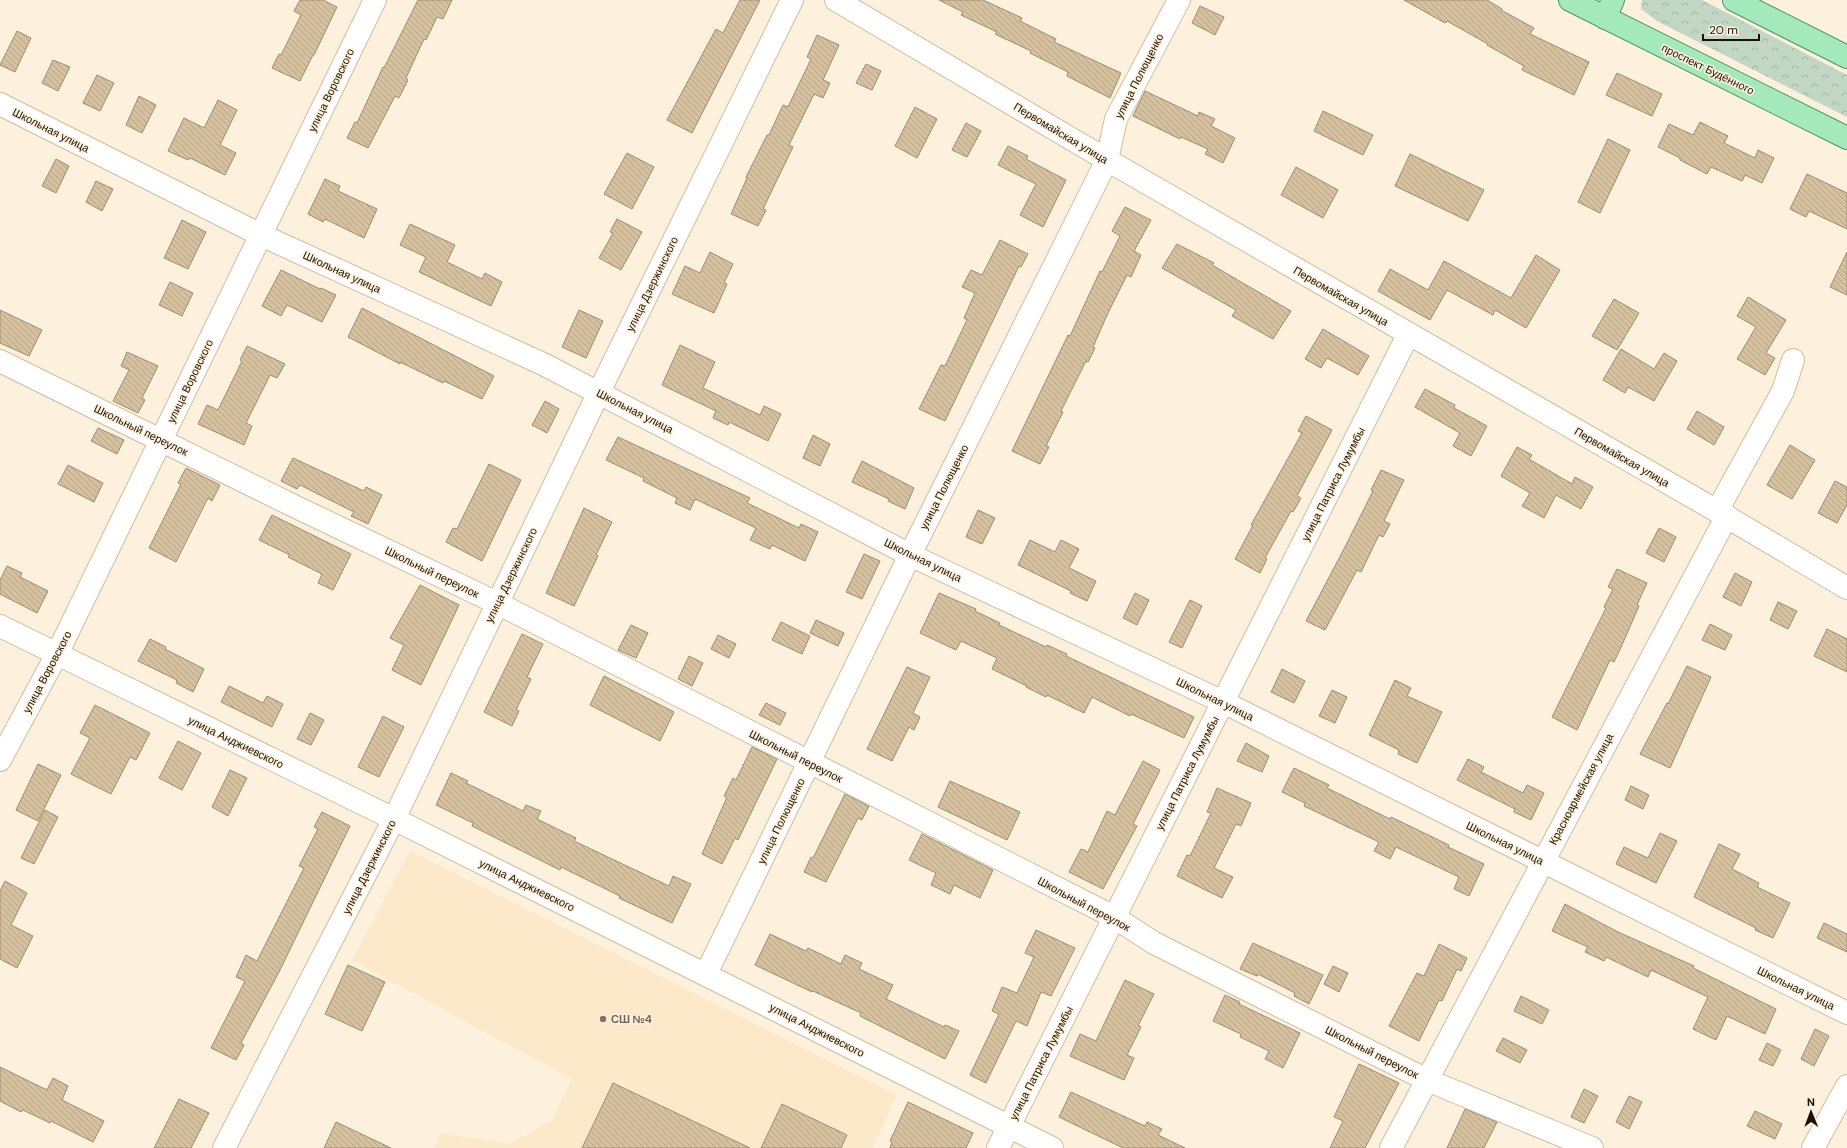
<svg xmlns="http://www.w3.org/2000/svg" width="1847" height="1148" viewBox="0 0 1847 1148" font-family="'DM Sans',sans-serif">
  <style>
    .built { fill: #fce9c9 }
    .forest { fill: url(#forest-crowns) }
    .building { fill: url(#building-back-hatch); stroke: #9e8c6d }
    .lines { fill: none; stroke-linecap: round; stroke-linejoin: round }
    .minor-casing { stroke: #d0bd9c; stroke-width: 24 }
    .major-casing { stroke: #4c9560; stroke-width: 24 }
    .minor { stroke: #fff; stroke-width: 22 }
    .major { stroke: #a4e9bc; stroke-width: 22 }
    .education-dot { fill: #8d6e63; stroke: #fdf1dd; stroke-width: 1.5 }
    .labels { text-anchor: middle; stroke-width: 3; stroke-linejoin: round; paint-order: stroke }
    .street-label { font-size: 11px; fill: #191206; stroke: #fdf1dd }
    .education-label { font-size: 11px; font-weight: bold; fill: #785e54; stroke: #fdf1dd; text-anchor: start }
  </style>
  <defs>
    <pattern id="forest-crowns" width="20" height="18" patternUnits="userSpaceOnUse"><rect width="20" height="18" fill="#c1d6c3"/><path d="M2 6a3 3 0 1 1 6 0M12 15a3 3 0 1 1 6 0" fill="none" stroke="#a5b7a6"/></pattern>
    <pattern id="building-back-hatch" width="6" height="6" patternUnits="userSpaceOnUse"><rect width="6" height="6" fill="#d5c19e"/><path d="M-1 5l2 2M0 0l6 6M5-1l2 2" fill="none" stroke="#b6a587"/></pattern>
  </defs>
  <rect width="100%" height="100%" fill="#fdf1dd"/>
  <polygon class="built" points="410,851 896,1095 873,1148 434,1148 441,1133 509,1144 552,1120 572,1079 352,960"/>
  <polygon class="forest" points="1642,0 1702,0 1847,75 1847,117 1657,21 1641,9"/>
  <g class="building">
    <polygon points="300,0 323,0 337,7 314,55 313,55 300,81 272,68 279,54 281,55 301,15 294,11"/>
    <polygon points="418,0 452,0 443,19 437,17 426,40 424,39 406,78 408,80 399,98 395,96 368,148 347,138 355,122 357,123 383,67 384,68"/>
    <polygon points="740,0 760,0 692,133 667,120 716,29 723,33"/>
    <polygon points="939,0 983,0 1022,18 1020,21 1056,39 1054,42 1121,73 1110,98 1067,76 1068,72 1030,53 1031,51 995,34 997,32 961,15 963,12"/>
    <polygon points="1404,0 1487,0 1502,9 1501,10 1534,28 1530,34 1589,62 1574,95 1522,70 1524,66 1487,45 1488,44 1447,21 1445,23"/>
    <polygon points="1200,6 1224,17 1215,35 1192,23"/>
    <polygon points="17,31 31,38 15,72 0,65"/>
    <polygon points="817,35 839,45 823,80 830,83 823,98 814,94 789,145 793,147 763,209 766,210 758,226 731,214 747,178 746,177 767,135 769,135 783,105 788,107 811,59 807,57"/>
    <polygon points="53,60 70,67 58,91 42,83"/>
    <polygon points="866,64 881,71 872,90 856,83"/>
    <polygon points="1617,73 1662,94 1652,116 1606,95"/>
    <polygon points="97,75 114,83 100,111 83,103"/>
    <polygon points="1145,91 1198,116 1199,112 1215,119 1211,126 1235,138 1223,163 1205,154 1208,149 1181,137 1180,139 1133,116"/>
    <polygon points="139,96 156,105 142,133 126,125"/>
    <polygon points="218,100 237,110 220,145 236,153 225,175 190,158 188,160 168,151 184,118 204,128"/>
    <polygon points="915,107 937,119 917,158 895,146"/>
    <polygon points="1323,111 1373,135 1363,155 1314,131"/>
    <polygon points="1700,122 1728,136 1724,143 1755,158 1758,150 1774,158 1762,183 1745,175 1742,181 1711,167 1707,174 1680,160 1680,158 1658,147 1669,124 1693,135"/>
    <polygon points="966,123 981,131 967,157 952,150"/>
    <polygon points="1608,139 1630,150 1600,213 1578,202"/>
    <polygon points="1008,146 1028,156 1026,159 1066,180 1043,227 1020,215 1036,184 998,165"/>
    <polygon points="627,153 654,167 632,209 604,194"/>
    <polygon points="1410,154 1484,190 1468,221 1395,186"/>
    <polygon points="56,159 69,166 56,193 42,186"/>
    <polygon points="1296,167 1338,190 1323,218 1281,195"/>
    <polygon points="1807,174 1847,193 1847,229 1809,211 1806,217 1790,209"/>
    <polygon points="325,179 340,186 338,191 377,209 364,238 325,219 323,222 308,214"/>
    <polygon points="96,181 113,189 102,211 86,202"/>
    <polygon points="1125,207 1151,220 1134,251 1141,255 1131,277 1127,275 1108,313 1093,347 1095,348 1088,362 1086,361 1061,411 1063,412 1046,446 1049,447 1040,464 1012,451 1068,335 1070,336 1100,271 1102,272 1120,236 1112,231"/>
    <polygon points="617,219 642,232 621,270 599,258 613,233 610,232"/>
    <polygon points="182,220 206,232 188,269 164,258"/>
    <polygon points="410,224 455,245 447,262 482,279 485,273 502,282 491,306 419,272 426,257 400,245"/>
    <polygon points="1000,240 1028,254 1021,267 1019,266 945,421 919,409 941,365 945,366 967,320 964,318 975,293 962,287 971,270 982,275"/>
    <polygon points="1177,244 1214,263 1212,265 1291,311 1273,339 1232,316 1236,310 1162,268"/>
    <polygon points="710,252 733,264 724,283 727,284 714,313 672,294 685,266 700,273"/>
    <polygon points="1847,252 1847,295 1830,287"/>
    <polygon points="1536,255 1560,270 1526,328 1495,310 1493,315 1447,290 1430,320 1378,291 1390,269 1428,290 1444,261 1511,298"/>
    <polygon points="281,270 320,289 321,288 336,295 322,322 287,305 281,316 262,306"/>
    <polygon points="170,282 193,293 182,316 159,305"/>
    <polygon points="1748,297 1786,320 1766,353 1775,358 1765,375 1737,359 1756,327 1737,316"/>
    <polygon points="1614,299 1639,313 1617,350 1592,336"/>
    <polygon points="362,308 494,376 482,399 444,381 443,383 400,362 400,364 348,337"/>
    <polygon points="0,310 42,330 29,356 0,343"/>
    <polygon points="579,310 603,321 586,358 562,347"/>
    <polygon points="1323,329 1369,356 1358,375 1327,358 1321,368 1305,359"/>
    <polygon points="680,345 715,362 703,388 760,415 764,406 781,414 768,441 729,422 728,425 713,418 716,411 662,385"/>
    <polygon points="247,346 285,364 277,378 270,375 246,423 252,426 244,445 198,424 207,405 218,410 242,361 240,360"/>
    <polygon points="1621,349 1654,369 1664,353 1677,361 1654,401 1628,387 1625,393 1603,380"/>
    <polygon points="127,352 158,366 142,398 145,400 138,413 113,401 129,370 121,366"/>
    <polygon points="1425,389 1455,405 1454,408 1487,426 1471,456 1453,446 1460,433 1415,407"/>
    <polygon points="545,401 559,409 547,433 532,425"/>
    <polygon points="1697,411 1724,427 1714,445 1687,429"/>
    <polygon points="1306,416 1332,430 1297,496 1301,498 1293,512 1291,511 1265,558 1267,559 1260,573 1235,559 1253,525 1251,525 1302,433 1298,431"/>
    <polygon points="98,428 124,440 117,454 91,441"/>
    <polygon points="813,435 830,444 820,466 803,458"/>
    <polygon points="618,437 750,498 747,503 799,528 801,524 818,532 805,561 772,545 770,549 750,540 756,528 695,499 690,510 675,503 677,498 643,481 644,478 606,460"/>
    <polygon points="1790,445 1815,460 1792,499 1767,485"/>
    <polygon points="1517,447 1532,455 1529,459 1572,484 1575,477 1593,487 1581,509 1556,495 1544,518 1522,506 1530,493 1501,476"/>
    <polygon points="293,458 364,491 366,487 382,495 368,524 351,516 354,512 300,485 297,489 281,481"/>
    <polygon points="862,461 914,488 905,509 888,501 889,499 852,482"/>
    <polygon points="489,464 521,480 482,561 446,542 453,528 457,529"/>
    <polygon points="68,465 103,483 94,502 58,484"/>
    <polygon points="186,468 220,485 212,501 208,498 176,562 149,548 181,484 178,483"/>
    <polygon points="1381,470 1404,480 1384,521 1390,524 1383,537 1379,535 1361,572 1357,570 1325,630 1306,621 1345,547 1373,491 1371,490"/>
    <polygon points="1835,481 1847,487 1847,505 1837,523 1818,513"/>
    <polygon points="584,508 612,522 596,555 598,556 574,606 546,593"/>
    <polygon points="978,510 995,518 982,544 966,537"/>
    <polygon points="272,515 351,554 333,590 318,583 322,574 288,557 290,555 259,540"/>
    <polygon points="1659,528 1676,537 1664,562 1646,553"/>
    <polygon points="1030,540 1055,552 1061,540 1079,549 1069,568 1096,581 1087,601 1070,593 1071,591 1018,565"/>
    <polygon points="864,554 880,561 862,599 846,592"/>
    <polygon points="7,566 22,573 20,577 48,591 37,613 0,594 0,580"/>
    <polygon points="1617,569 1647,583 1637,605 1639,606 1622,645 1614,662 1610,660 1577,730 1552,717 1606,608 1604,607 1613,589 1608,587"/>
    <polygon points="1735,573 1752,582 1741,606 1723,597"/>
    <polygon points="420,585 459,605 421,685 392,670 404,645 390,638"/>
    <polygon points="939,593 976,609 975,611 1000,623 999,625 1046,647 1047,645 1067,654 1066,656 1194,717 1184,738 1131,714 1130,716 1092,697 1084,713 1047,695 1046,697 1026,687 1027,686 992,669 997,658 961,641 956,650 920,633"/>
    <polygon points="1135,593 1149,600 1137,625 1123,618"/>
    <polygon points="1190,600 1202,606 1182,648 1169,642"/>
    <polygon points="1778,602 1797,611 1788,629 1770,620"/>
    <polygon points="816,620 844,633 838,646 810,633"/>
    <polygon points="781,622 810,636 802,654 772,640"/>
    <polygon points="1710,624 1732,635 1725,650 1702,640"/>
    <polygon points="631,625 648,633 636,658 618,650"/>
    <polygon points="1827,629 1847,639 1847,672 1814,656"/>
    <polygon points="522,634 543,644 527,677 531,679 516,710 519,711 512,726 484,712"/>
    <polygon points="718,635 736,644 729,658 711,649"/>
    <polygon points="150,639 166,647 165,649 204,669 193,692 176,683 177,680 138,661"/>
    <polygon points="689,656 703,663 692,686 678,679"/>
    <polygon points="1687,666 1711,677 1670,768 1640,754 1667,703 1668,704"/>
    <polygon points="907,667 930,677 913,713 920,717 914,730 909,727 892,761 867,749"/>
    <polygon points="1282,669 1305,681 1294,703 1271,692"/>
    <polygon points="604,676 674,712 660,741 590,705"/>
    <polygon points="1395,680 1411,688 1407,696 1442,712 1417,763 1398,754 1399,750 1369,735"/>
    <polygon points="229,686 263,703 267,696 283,704 272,727 221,702"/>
    <polygon points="1332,690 1347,697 1335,723 1319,716"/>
    <polygon points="766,703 786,713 780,725 759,715"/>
    <polygon points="95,705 150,733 136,760 130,757 111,794 71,774 90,738 80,733"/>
    <polygon points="310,713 324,720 311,745 297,739"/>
    <polygon points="383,716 404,727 379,777 358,767"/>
    <polygon points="178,741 201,753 182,790 159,778"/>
    <polygon points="1246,743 1269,756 1262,772 1237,761"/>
    <polygon points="752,747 777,759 738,840 735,838 722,864 702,854 727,797 724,796 733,778 736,780"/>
    <polygon points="1468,759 1484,767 1481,772 1523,793 1527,785 1544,793 1531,820 1514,812 1515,809 1457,780"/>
    <polygon points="1143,761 1160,770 1133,824 1137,826 1103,889 1069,872 1081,849 1088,852 1107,811 1115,815"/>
    <polygon points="38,764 61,775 38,821 16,810"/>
    <polygon points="1294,768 1329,785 1327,788 1390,819 1391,817 1449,845 1448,847 1484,864 1469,896 1454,889 1459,877 1396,847 1390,859 1374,851 1379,842 1304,806 1305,803 1282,792"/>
    <polygon points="230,770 247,778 228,816 212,807"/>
    <polygon points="451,773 468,781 466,783 523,811 526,805 541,811 537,819 576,838 574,841 669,886 673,876 691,884 672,923 619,898 620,896 561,867 560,870 472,826 473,823 436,805"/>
    <polygon points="950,781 1020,812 1007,840 938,807"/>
    <polygon points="1631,786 1649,795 1643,809 1625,800"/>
    <polygon points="1217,788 1251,803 1241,826 1236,824 1214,868 1233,877 1222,898 1177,876 1187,855 1190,856 1211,813 1207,812"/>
    <polygon points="845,794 869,806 862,820 858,818 826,882 804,872 811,857 813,858"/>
    <polygon points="45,810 58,817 34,864 21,858"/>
    <polygon points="322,812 350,826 279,972 241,1043 244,1045 236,1060 211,1048 245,981 236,977 246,955 257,961 304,868 299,866 318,829 314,827"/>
    <polygon points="1660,833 1677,841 1656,883 1616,864 1624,847 1648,858"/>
    <polygon points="922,834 993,870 980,898 954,885 950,894 931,885 936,873 909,860"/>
    <polygon points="1719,844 1740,854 1732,869 1759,883 1757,887 1790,903 1773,938 1755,930 1756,928 1694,897"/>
    <polygon points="5,881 27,893 11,925 33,936 17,968 0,959 0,891"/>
    <polygon points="1565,904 1618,932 1694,966 1693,968 1776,1009 1765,1034 1727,1016 1716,1040 1693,1029 1708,997 1651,970 1648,977 1606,957 1604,961 1585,952 1588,947 1552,931"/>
    <polygon points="1824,923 1847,934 1847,952 1817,938"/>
    <polygon points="1036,930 1075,948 1051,996 1041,992 1027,1026 1016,1021 986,1083 970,1075 999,1014 992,1011 1002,987 1017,993 1034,957 1025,953"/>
    <polygon points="770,934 806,951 808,948 841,964 845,955 862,963 859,969 893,985 886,999 944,1027 945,1025 959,1031 945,1059 860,1016 861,1013 813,991 812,992 755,965"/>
    <polygon points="1253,943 1323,975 1309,1004 1294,996 1295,993 1258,974 1257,976 1240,969"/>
    <polygon points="1439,944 1467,958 1461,971 1457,969 1442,1001 1439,1000 1419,1041 1389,1026 1417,973 1424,976"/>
    <polygon points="348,965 385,982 362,1031 325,1014"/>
    <polygon points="1333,966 1348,973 1339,992 1324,984"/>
    <polygon points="1125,980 1154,994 1138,1026 1141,1027 1127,1055 1134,1058 1124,1080 1070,1056 1080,1034 1096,1041"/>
    <polygon points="1225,995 1240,1002 1239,1004 1300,1033 1283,1068 1265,1059 1269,1051 1240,1037 1241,1034 1213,1021"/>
    <polygon points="1521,996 1549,1010 1542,1024 1514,1011"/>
    <polygon points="1815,1029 1829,1036 1814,1066 1801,1059"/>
    <polygon points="1503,1038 1527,1050 1520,1063 1496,1051"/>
    <polygon points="1767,1043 1781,1050 1773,1066 1759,1060"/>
    <polygon points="1359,1064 1399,1083 1365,1148 1330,1148 1343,1121 1334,1117"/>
    <polygon points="0,1067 47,1090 53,1078 68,1086 62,1100 104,1121 93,1142 51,1121 50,1123 23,1110 21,1112 0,1101"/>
    <polygon points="613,1083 750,1148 582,1148"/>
    <polygon points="1584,1089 1598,1096 1584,1123 1571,1117"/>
    <polygon points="1071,1092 1145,1126 1147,1122 1162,1129 1158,1135 1185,1148 1123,1148 1059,1117"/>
    <polygon points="1629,1096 1642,1102 1629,1129 1616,1122"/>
    <polygon points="179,1099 209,1113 191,1148 154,1148"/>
    <polygon points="908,1102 973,1133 966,1148 890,1148 892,1142 890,1141"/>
    <polygon points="782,1104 847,1135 841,1148 761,1148"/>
    <polygon points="1465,1109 1497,1122 1484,1148 1447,1148"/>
    <polygon points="1755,1111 1782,1124 1775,1139 1747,1126"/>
    <polygon points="336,1122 391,1148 324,1148"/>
  </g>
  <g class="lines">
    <g class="minor-casing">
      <g id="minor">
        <polyline points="836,0 1107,160 1717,511 1847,588"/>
        <polyline points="0,104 261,235 543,364 910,555 1223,702 1847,1013"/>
        <polyline points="0,361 298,508 497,603 1114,917 1154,943 1427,1080 1592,1148"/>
        <polyline points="1717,511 1783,391 1793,360"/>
        <polyline points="0,626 394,819 1052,1148"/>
        <polyline points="0,760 57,654 375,0"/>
        <polyline points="706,974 910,555 1107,160 1116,119 1179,0"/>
        <polyline points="224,1148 394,819 599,392 792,0"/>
        <polyline points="998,1148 1408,335"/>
        <polyline points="1391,1148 1727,516"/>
        <polyline points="1813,1148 1847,1086"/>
      </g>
    </g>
    <g class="major-casing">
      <g id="major">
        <polyline points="1570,0 1847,138"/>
        <polyline points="1734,0 1847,57"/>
        <polyline points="1605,18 1613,0"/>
      </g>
    </g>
    <use href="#minor" class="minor"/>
    <use href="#major" class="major"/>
  </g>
  <circle class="education-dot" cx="603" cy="1019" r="4"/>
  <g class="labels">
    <g class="street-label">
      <text transform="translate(1708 69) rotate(26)" y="4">проспект Будённого</text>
      <text transform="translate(1139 76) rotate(-63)" y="4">улица Полющенко</text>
      <text transform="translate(331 90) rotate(-64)" y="4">улица Воровского</text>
      <text transform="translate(51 130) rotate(27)" y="4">Школьная улица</text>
      <text transform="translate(1061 133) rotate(31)" y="4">Первомайская улица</text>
      <text transform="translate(342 272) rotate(25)" y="4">Школьная улица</text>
      <text transform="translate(652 284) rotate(-64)" y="4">улица Дзержинского</text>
      <text transform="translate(1341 296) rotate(30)" y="4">Первомайская улица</text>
      <text transform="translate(190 381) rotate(-64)" y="4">улица Воровского</text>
      <text transform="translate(635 411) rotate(27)" y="4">Школьная улица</text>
      <text transform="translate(141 430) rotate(26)" y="4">Школьный переулок</text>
      <text transform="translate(1622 457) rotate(30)" y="4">Первомайская улица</text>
      <text transform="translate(1333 484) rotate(-63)" y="4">улица Патриса Лумумбы</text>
      <text transform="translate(944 487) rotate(-63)" y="4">улица Полющенко</text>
      <text transform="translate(923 560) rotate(26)" y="4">Школьная улица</text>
      <text transform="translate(432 572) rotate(26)" y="4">Школьный переулок</text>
      <text transform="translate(511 575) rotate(-64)" y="4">улица Дзержинского</text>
      <text transform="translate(47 672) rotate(-62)" y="4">улица Воровского</text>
      <text transform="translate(1215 699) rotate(26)" y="4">Школьная улица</text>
      <text transform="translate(236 742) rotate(26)" y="4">улица Анджиевского</text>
      <text transform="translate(796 756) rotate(27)" y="4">Школьный переулок</text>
      <text transform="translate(1187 773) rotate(-63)" y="4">улица Патриса Лумумбы</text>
      <text transform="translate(1581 789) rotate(-62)" y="4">Красноармейская улица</text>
      <text transform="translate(781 821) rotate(-64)" y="4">улица Полющенко</text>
      <text transform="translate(1505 843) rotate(26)" y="4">Школьная улица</text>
      <text transform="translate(369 867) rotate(-63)" y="4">улица Дзержинского</text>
      <text transform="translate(527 885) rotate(26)" y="4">улица Анджиевского</text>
      <text transform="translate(1084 904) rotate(28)" y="4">Школьный переулок</text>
      <text transform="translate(1796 988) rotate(26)" y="4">Школьная улица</text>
      <text transform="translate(817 1030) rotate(27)" y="4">улица Анджиевского</text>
      <text transform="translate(1372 1052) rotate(27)" y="4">Школьный переулок</text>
      <text transform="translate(1041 1063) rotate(-63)" y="4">улица Патриса Лумумбы</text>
    </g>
    <g class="education-label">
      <text x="611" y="1023">СШ №4</text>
    </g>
  </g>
  <g transform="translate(1811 1112) rotate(359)" stroke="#fdf1dd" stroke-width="3" paint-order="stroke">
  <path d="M0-3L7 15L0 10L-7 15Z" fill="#191206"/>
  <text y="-6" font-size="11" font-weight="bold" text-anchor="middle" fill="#191206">N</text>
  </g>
  <path d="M1703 34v6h56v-6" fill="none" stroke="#191206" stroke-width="2"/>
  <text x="1709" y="34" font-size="12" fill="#191206" stroke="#fdf1dd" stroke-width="3" paint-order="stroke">20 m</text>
</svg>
